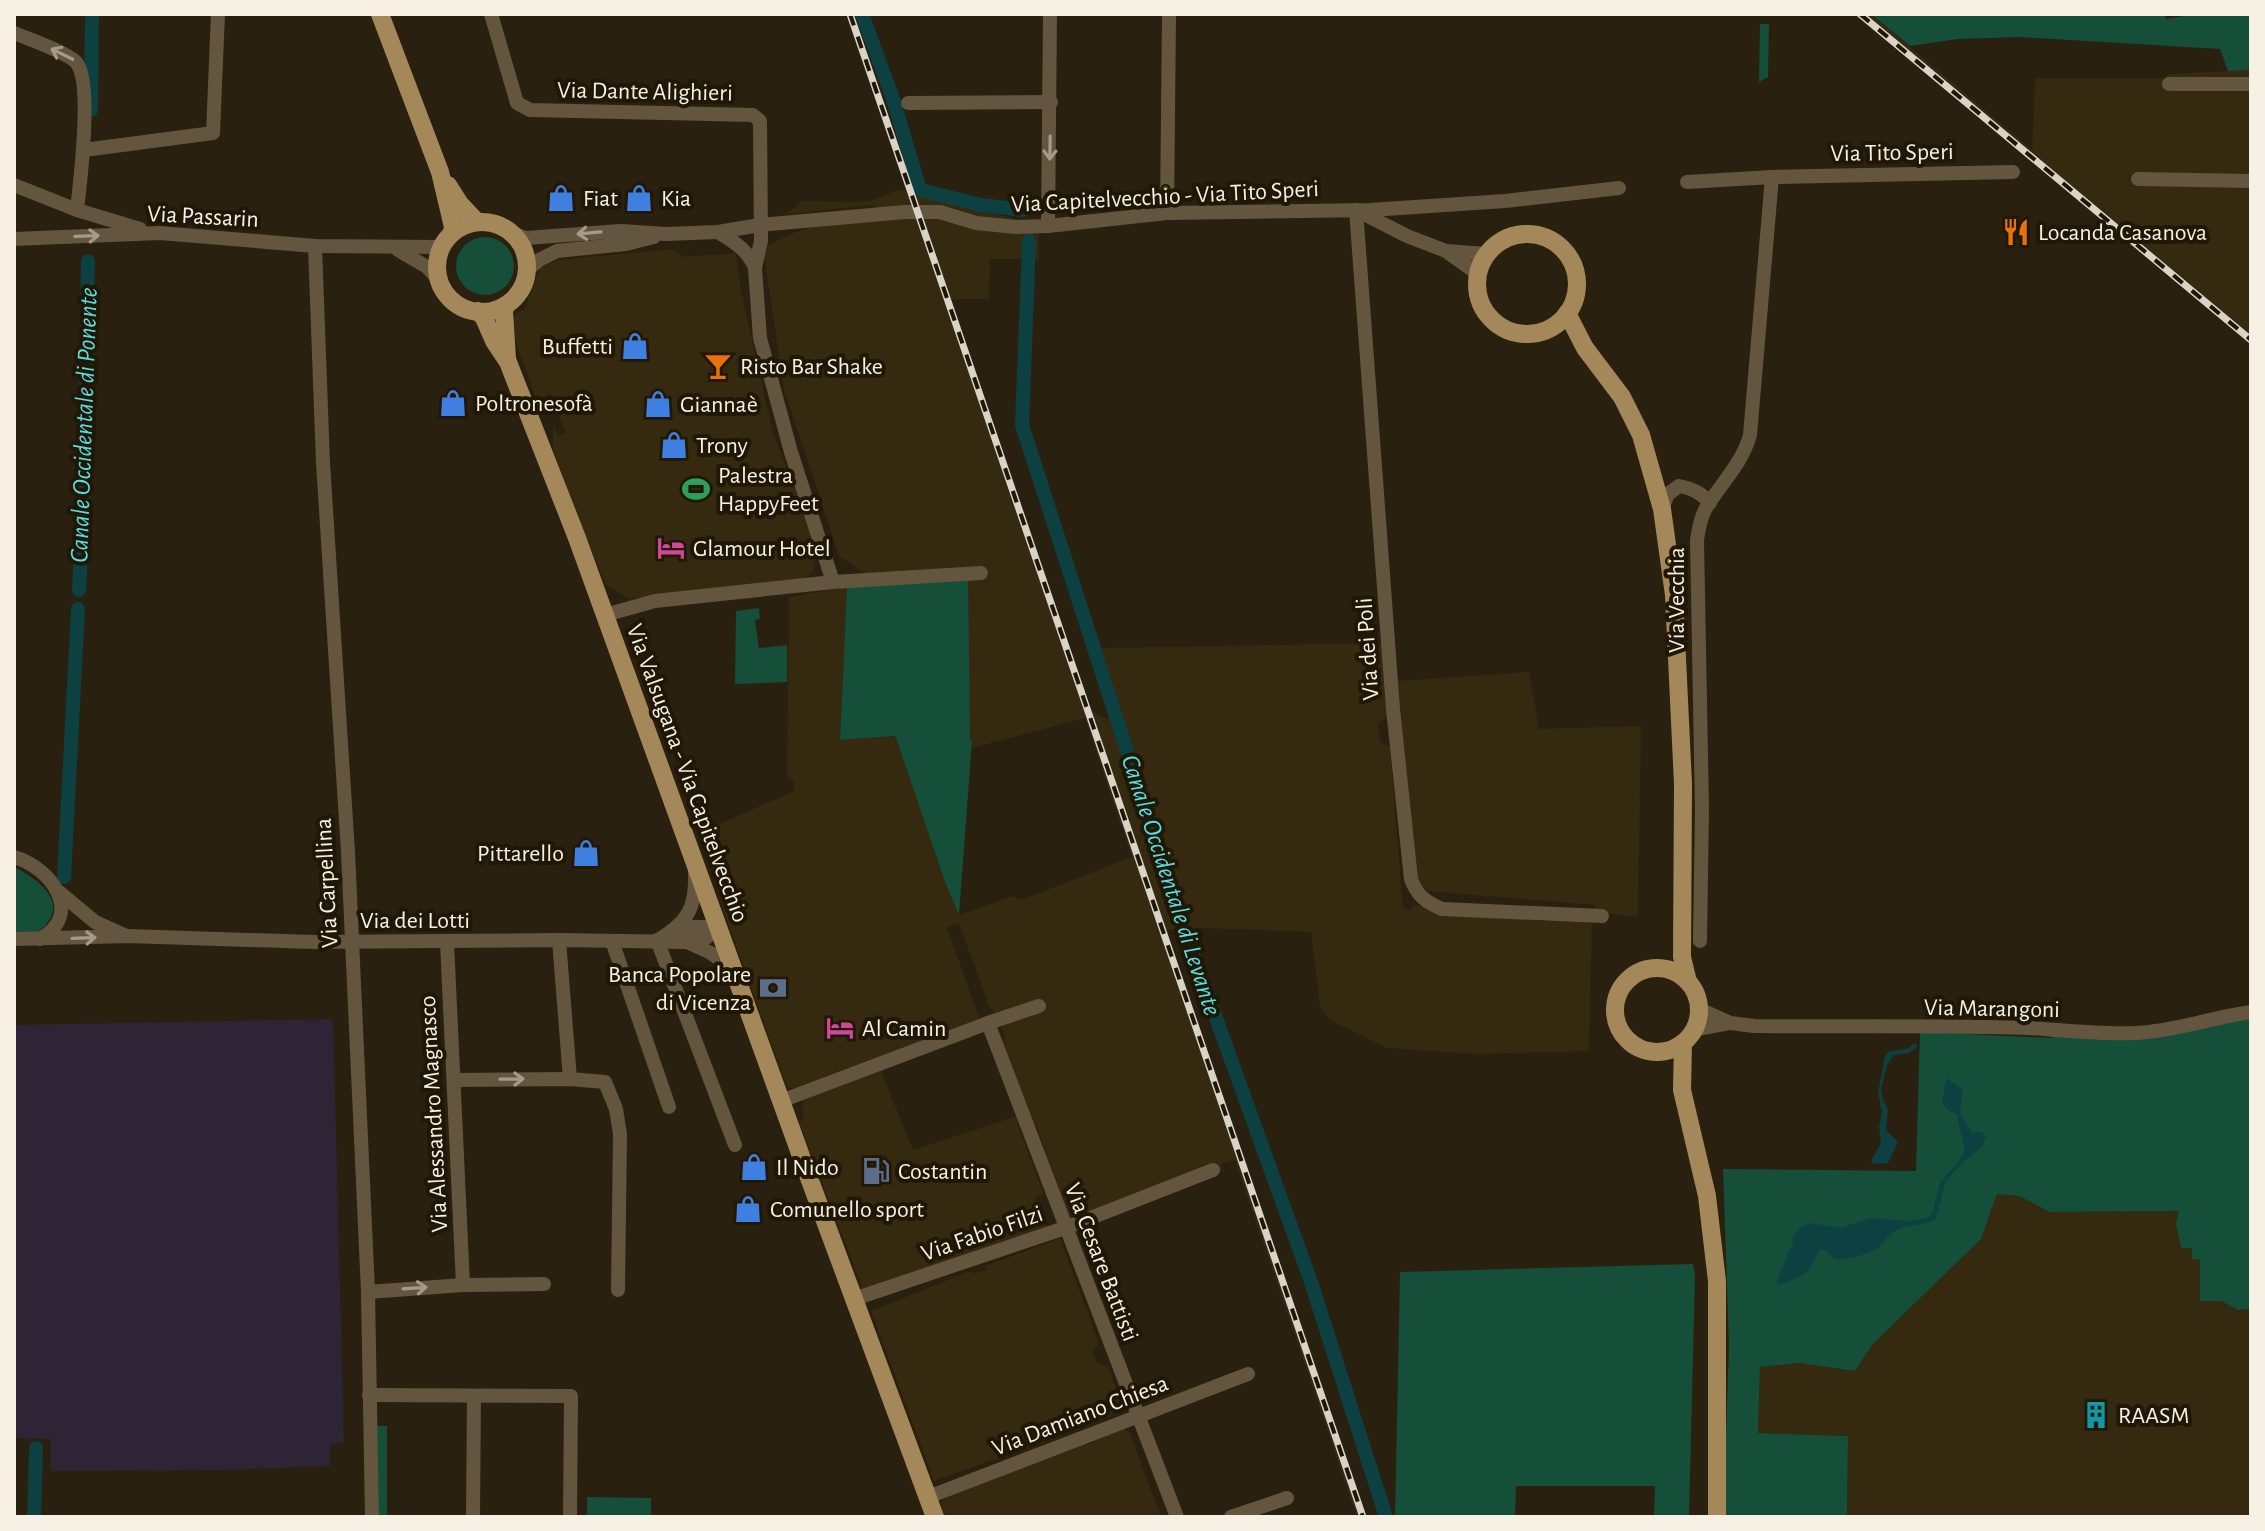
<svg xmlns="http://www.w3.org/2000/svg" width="2265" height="1531" viewBox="0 0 2265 1531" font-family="'Alegreya Sans',sans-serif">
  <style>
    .built { fill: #352910 }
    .medical { fill: #2d2535 }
    .green { fill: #154e39 }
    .water { fill: #0d4041 }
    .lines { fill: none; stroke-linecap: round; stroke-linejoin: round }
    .canal { stroke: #0d4041; stroke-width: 14 }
    .minor { stroke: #64553f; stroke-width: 14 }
    .major { stroke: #a58859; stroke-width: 18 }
    .rail-casing { stroke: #dad4c8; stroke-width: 7 }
    .rail { stroke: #201706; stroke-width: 4; stroke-dasharray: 12; stroke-linecap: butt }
    .oneway { stroke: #a69b8a }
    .labels { text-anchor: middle; stroke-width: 8; stroke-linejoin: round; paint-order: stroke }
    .street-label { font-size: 24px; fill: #f6f0e5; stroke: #201706 }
    .poi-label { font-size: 24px; fill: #f6f0e5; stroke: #201706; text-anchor: start }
    .water-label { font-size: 26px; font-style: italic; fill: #58dee1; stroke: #201706 }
  </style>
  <rect width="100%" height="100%" fill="#29200f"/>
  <g class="built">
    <polygon points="1854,14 1871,14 2032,150 2035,78 2165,78 2169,74 2251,70 2251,345"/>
    <polygon points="924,187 998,215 1027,222 1039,231 1039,259 990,259 989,299 949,299 1089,709 1115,723 1123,745 1183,929 1164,930 1365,1517 1357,1517 1235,1160 1222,1164 1223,1170 1079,1224 1071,1220 1036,1125 1032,1125 1002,1043 1005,1036 997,1016 989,1006 959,923 947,927 980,1021 794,1089 787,1087 723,909 702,832 794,791 794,782 787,774 789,597 847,587 840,740 894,736 896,738 945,882 959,915 1012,896 1021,900 1132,857 1085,718 972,748 972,742 970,742 868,585 862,571 839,556 784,389 764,255 769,245 788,235 819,224 878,210 873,205 787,214 802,201 868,202 895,191"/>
    <polygon points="674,249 684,257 736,253 741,291 773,433 818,548 813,572 803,579 629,599 606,585 580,524 553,449 553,424 558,436 566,433 551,394 536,399 510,325 515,314 525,308 540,268 557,260"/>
    <polygon points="1382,643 1387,717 1378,723 1380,742 1390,747 1403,908 1411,910 1415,905 1541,921 1592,920 1589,1051 1476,1054 1387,1048 1330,1020 1320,1006 1311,932 1203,928 1192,929 1100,648"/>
    <polygon points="1529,672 1539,729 1641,726 1638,917 1595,912 1595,905 1427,891 1418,882 1413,869 1396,681"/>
    <polygon points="881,1071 913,1150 1017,1116 1018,1126 1044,1194 1035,1198 1045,1225 1050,1227 865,1295 799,1122 804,1120 802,1108 804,1100 810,1095 815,1095"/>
    <polygon points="1997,1194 2019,1196 2050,1212 2179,1211 2192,1248 2221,1301 2238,1310 2251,1309 2251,1517 1847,1517 1848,1436 1758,1433 1760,1367 1799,1363 1855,1371 1872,1345 1981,1239"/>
    <polygon points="1060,1238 1099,1343 1092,1352 1097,1363 1108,1367 1120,1399 1110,1417 934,1481 871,1311 965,1273 973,1271 974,1274 986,1270 985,1266"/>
    <polygon points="1124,1428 1130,1433 1161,1517 946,1517 940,1502 945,1500 944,1494 1011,1472 1085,1443 1086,1445 1099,1440 1098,1438"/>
  </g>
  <polygon class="medical" points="333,1019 344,1442 330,1444 330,1466 223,1470 51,1471 51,1439 14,1438 14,1025"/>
  <g class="green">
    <polygon points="1871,14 2165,14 2166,19 2195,14 2251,14 2251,70 2228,71 2220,49 2018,37 1958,39 1910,46"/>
    <polygon points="1760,24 1769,24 1768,77 1759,82"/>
    <circle cx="485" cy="266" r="29"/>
    <polygon points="968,572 970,741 972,741 959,915 945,882 896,738 894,736 840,740 847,587"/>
    <polygon points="759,608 760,619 755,620 759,648 787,645 787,682 735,684 736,611"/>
    <path d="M14 867C40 880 72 905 39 931L14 933Z"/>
    <polygon points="2251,1012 2251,1309 2238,1310 2221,1301 2200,1301 2200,1260 2192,1259 2192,1248 2181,1248 2176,1223 2179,1211 2050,1212 2019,1196 1997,1194 1981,1239 1872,1345 1855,1371 1799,1363 1760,1367 1758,1433 1848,1436 1847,1517 1723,1517 1729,1346 1723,1169 1916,1171 1920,1032 2053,1038 2054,1033 2120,1034"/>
    <polygon points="1693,1264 1695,1276 1689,1517 1654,1517 1655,1486 1516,1486 1515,1517 1395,1517 1400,1272"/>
    <polygon points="377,1426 387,1426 387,1517 379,1517"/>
    <polygon points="587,1497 651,1498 651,1517 587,1517"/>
  </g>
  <g class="water">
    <path d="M1913 1044H1917V1047C1907 1056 1906 1052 1894 1055L1887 1065 1881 1089 1883 1100 1888 1109 1886 1130 1898 1142 1888 1163 1874 1164 1871 1161 1881 1143 1879 1127 1882 1112 1878 1093 1885 1056 1888 1052 1909 1048Z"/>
    <path d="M1947 1076 1948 1080 1963 1090C1960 1112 1957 1113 1972 1132H1981L1986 1138 1981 1148 1966 1159 1946 1181 1935 1220C1923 1226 1909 1224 1897 1230 1890 1233 1888 1237 1883 1243 1873 1253 1861 1256 1848 1258 1838 1260 1833 1261 1827 1251L1820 1249C1816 1254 1815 1260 1811 1266 1802 1278 1789 1281 1777 1286 1778 1273 1786 1263 1789 1250L1793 1247 1792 1238C1797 1231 1801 1226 1809 1223L1840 1228 1872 1218 1907 1221 1924 1219 1932 1215 1940 1182 1956 1165 1965 1151 1957 1115 1948 1110 1942 1102Z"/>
  </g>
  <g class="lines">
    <g class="canal">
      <polyline points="862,14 893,99 920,190 981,205 1023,210"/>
      <polyline points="91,110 92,14"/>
      <polyline points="1029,241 1022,425 1189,943 1311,1282 1386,1517"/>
      <polyline points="79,590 84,487 88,261"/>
      <polyline points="64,877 78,609"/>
      <polyline points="34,1517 36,1448"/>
    </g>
    <g class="minor">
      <polyline points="491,14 517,103 530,110 753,115 760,121 761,241 755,268 760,338 791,452 833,582"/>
      <path d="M14 33C29 39 66 52 76 62 93 81 80 183 77 210"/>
      <polyline points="2169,84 2251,84"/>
      <polyline points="908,103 1051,102"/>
      <polyline points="84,150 213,133 218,14"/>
      <polyline points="2138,179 2251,181"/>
      <polyline points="1687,182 1772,177 2013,172"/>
      <polyline points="14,185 77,210 140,229"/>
      <path d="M1356 210 1393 709 1411 879C1417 896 1426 902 1442 909L1602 916"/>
      <polyline points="1360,212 1407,236 1446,251 1478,274"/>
      <polyline points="1167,213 1169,14"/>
      <polyline points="1048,226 1050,14"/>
      <path d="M718 232C734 242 748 250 755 268"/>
      <polyline points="513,234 526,238 621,231 666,234 718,232 760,225 905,212 940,212 976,223 1016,227 1048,226 1167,213 1370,210 1505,201 1619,188"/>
      <polyline points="14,239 160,233 315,246 442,247"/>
      <polyline points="315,246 323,463 348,852 368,1292 372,1517"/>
      <polyline points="398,250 427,267 439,280"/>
      <polyline points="1446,251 1487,254"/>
      <polyline points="527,270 539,260 557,251 626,244 654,237"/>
      <path d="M1662 509 1668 494 1679 486C1693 489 1700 492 1710 503"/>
      <polyline points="605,615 655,601 833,582 981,573"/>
      <path d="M14 857C52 868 84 914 40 939"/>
      <polyline points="59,892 95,922 124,935"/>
      <polyline points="675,931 689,927 718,927"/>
      <polyline points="14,939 128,936 314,942 559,940 684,942 706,938 718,927"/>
      <polyline points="559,940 570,1079"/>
      <polyline points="657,940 735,1145"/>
      <path d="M658 940C688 922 696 908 695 873"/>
      <polyline points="612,941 669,1107"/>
      <path d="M1700 941 1702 809 1697 540C1699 529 1700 518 1706 508 1721 483 1742 464 1750 435L1772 177"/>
      <polyline points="447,942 463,1285"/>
      <polyline points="689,943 711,953 734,970"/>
      <path d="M1699 1009 1730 1023 1754 1026C1845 1027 1937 1025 2028 1028 2064 1030 2101 1035 2137 1033 2176 1031 2213 1017 2251 1012"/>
      <polyline points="988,1023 1177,1517"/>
      <polyline points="1694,1030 1730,1023"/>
      <polyline points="454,1080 570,1079 605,1082 616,1109 620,1134 618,1290"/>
      <polyline points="781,1101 988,1023 1039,1006"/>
      <polyline points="368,1292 463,1285 544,1284"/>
      <polyline points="854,1299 1065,1228 1213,1170"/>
      <polyline points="369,1395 571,1396 570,1517"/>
      <polyline points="928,1497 1248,1374"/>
      <polyline points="473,1517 474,1396"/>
      <polyline points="1231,1517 1287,1498"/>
    </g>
    <g class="major">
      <polyline points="380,14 440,172 453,227 452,233"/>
      <polyline points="448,185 460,204 477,222"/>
      <circle cx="482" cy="267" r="45"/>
      <circle cx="1527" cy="284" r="50"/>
      <polyline points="506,305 504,311 507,359"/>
      <polyline points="478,311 484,318 494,341 508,362 577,538 805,1167 935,1517"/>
      <polyline points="1567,313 1585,348 1622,397 1641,435 1662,509 1674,595 1683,784 1682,957 1688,982"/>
      <circle cx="1657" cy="1010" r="42"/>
      <polyline points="1683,1043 1682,1090 1707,1196 1717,1281 1717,1517"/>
    </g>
    <g class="rail-casing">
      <g id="rail">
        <polyline points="850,14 1363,1517"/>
        <polyline points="1860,14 2251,340"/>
      </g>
    </g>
    <use href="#rail" class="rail"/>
  </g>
  <defs><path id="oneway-shaft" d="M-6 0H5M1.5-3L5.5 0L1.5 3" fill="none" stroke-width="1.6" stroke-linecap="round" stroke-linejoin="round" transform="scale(2)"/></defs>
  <g class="oneway">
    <use href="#oneway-shaft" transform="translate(62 54) rotate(-154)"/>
    <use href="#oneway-shaft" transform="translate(1050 148) rotate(91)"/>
    <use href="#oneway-shaft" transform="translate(589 233) rotate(175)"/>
    <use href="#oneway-shaft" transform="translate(87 236) rotate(-2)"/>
    <use href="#oneway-shaft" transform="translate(84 938) rotate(-2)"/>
    <use href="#oneway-shaft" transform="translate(512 1079) rotate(-1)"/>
    <use href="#oneway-shaft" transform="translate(415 1288) rotate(-4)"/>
  </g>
  <defs>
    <g id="shop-bare" transform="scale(2.16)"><path d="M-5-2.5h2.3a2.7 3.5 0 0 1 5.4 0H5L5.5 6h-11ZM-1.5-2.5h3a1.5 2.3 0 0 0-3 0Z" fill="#3f7fe0" stroke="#201706" stroke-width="2.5" paint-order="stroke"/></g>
    <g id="restaurant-bare" transform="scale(2.16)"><path d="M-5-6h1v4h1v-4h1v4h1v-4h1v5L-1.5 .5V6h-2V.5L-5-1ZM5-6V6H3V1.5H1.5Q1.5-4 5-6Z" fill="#e8710a" stroke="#201706" stroke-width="2.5" paint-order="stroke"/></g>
    <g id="bar-bare" transform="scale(2.16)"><path d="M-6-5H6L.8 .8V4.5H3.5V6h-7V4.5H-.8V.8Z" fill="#e8710a" stroke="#201706" stroke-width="2.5" paint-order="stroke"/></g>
    <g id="stadium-bare" transform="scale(2.16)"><path d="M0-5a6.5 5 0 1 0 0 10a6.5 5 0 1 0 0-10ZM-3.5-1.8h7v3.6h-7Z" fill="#2e9e5b" stroke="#201706" stroke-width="2.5" paint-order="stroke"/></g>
    <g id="hotel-bare" transform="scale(2.16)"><path d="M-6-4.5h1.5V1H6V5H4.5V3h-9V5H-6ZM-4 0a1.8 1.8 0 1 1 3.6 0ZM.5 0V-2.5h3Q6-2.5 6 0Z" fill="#d1479c" stroke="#201706" stroke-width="2.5" paint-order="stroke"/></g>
    <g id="bank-bare" transform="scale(2.16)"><path d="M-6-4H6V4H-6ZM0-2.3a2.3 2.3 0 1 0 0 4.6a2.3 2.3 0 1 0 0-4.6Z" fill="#5c6f8a" stroke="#201706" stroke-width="2.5" paint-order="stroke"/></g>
    <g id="fuel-bare" transform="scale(2.16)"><path d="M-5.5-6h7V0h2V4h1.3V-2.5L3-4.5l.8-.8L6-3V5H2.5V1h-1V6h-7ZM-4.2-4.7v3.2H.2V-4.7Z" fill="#5c6f8a" stroke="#201706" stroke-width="2.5" paint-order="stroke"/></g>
    <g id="building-bare" transform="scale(2.16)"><path d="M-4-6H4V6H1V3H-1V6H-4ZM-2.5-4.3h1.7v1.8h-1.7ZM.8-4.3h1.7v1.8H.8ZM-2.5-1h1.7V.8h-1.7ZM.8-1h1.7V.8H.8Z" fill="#0f9aa8" stroke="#201706" stroke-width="2.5" paint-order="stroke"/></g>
  </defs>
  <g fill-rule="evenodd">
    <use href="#shop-bare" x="561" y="198"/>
    <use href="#shop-bare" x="639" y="198"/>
    <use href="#restaurant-bare" x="2016" y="232"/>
    <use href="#shop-bare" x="635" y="346"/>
    <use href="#bar-bare" x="718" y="366"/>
    <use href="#shop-bare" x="453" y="403"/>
    <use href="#shop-bare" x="658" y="404"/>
    <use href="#shop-bare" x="674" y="445"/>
    <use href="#stadium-bare" x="696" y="489"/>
    <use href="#hotel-bare" x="671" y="548"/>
    <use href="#shop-bare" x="586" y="853"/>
    <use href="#bank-bare" x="773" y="988"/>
    <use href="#hotel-bare" x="840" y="1028"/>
    <use href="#shop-bare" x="754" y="1167"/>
    <use href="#fuel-bare" x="876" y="1171"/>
    <use href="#shop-bare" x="748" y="1209"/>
    <use href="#building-bare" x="2096" y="1415"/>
  </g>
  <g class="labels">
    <g class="street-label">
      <text transform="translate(645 91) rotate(1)" y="8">Via Dante Alighieri</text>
      <text transform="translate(1892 152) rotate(-1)" y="8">Via Tito Speri</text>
      <text transform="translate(1165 196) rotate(-3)" y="8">Via Capitelvecchio - Via Tito Speri</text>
      <text transform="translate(203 216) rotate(3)" y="8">Via Passarin</text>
      <text transform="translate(1676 600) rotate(-90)" y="8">Via Vecchia</text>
      <text transform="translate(1367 649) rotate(-94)" y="8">Via dei Poli</text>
      <text transform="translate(688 773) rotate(70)" y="8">Via Valsugana - Via Capitelvecchio</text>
      <text transform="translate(326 883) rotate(-93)" y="8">Via Carpellina</text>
      <text x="415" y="928">Via dei Lotti</text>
      <text transform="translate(1992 1008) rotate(1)" y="8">Via Marangoni</text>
      <text transform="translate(433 1114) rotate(-93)" y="8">Via Alessandro Magnasco</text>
      <text transform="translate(982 1233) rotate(-19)" y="8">Via Fabio Filzi</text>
      <text transform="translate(1102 1262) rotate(69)" y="8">Via Cesare Battisti</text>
      <text transform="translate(1080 1415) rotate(-21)" y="8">Via Damiano Chiesa</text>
    </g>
    <g class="poi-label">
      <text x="583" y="206">Fiat</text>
      <text x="661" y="206">Kia</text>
      <text x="2038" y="240">Locanda Casanova</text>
      <text x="613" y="354" text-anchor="end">Buffetti</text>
      <text x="740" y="374">Risto Bar Shake</text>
      <text x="475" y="411">Poltronesofà</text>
      <text x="680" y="412">Giannaè</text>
      <text x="696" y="453">Trony</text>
      <text x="718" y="483">Palestra<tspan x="718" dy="28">HappyFeet</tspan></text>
      <text x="693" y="556">Glamour Hotel</text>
      <text x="564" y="861" text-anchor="end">Pittarello</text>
      <text x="751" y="982" text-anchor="end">Banca Popolare<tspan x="751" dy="28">di Vicenza</tspan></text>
      <text x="862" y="1036">Al Camin</text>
      <text x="776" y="1175">Il Nido</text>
      <text x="898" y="1179">Costantin</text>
      <text x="770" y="1217">Comunello sport</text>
      <text x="2118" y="1423">RAASM</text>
    </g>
    <g class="water-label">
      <text transform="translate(83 425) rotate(-88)" y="9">Canale Occidentale di Ponente</text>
      <text transform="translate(1172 885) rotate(72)" y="9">Canale Occidentale di Levante</text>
    </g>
  </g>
  <rect width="2265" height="1531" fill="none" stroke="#f6f0e5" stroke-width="32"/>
</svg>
